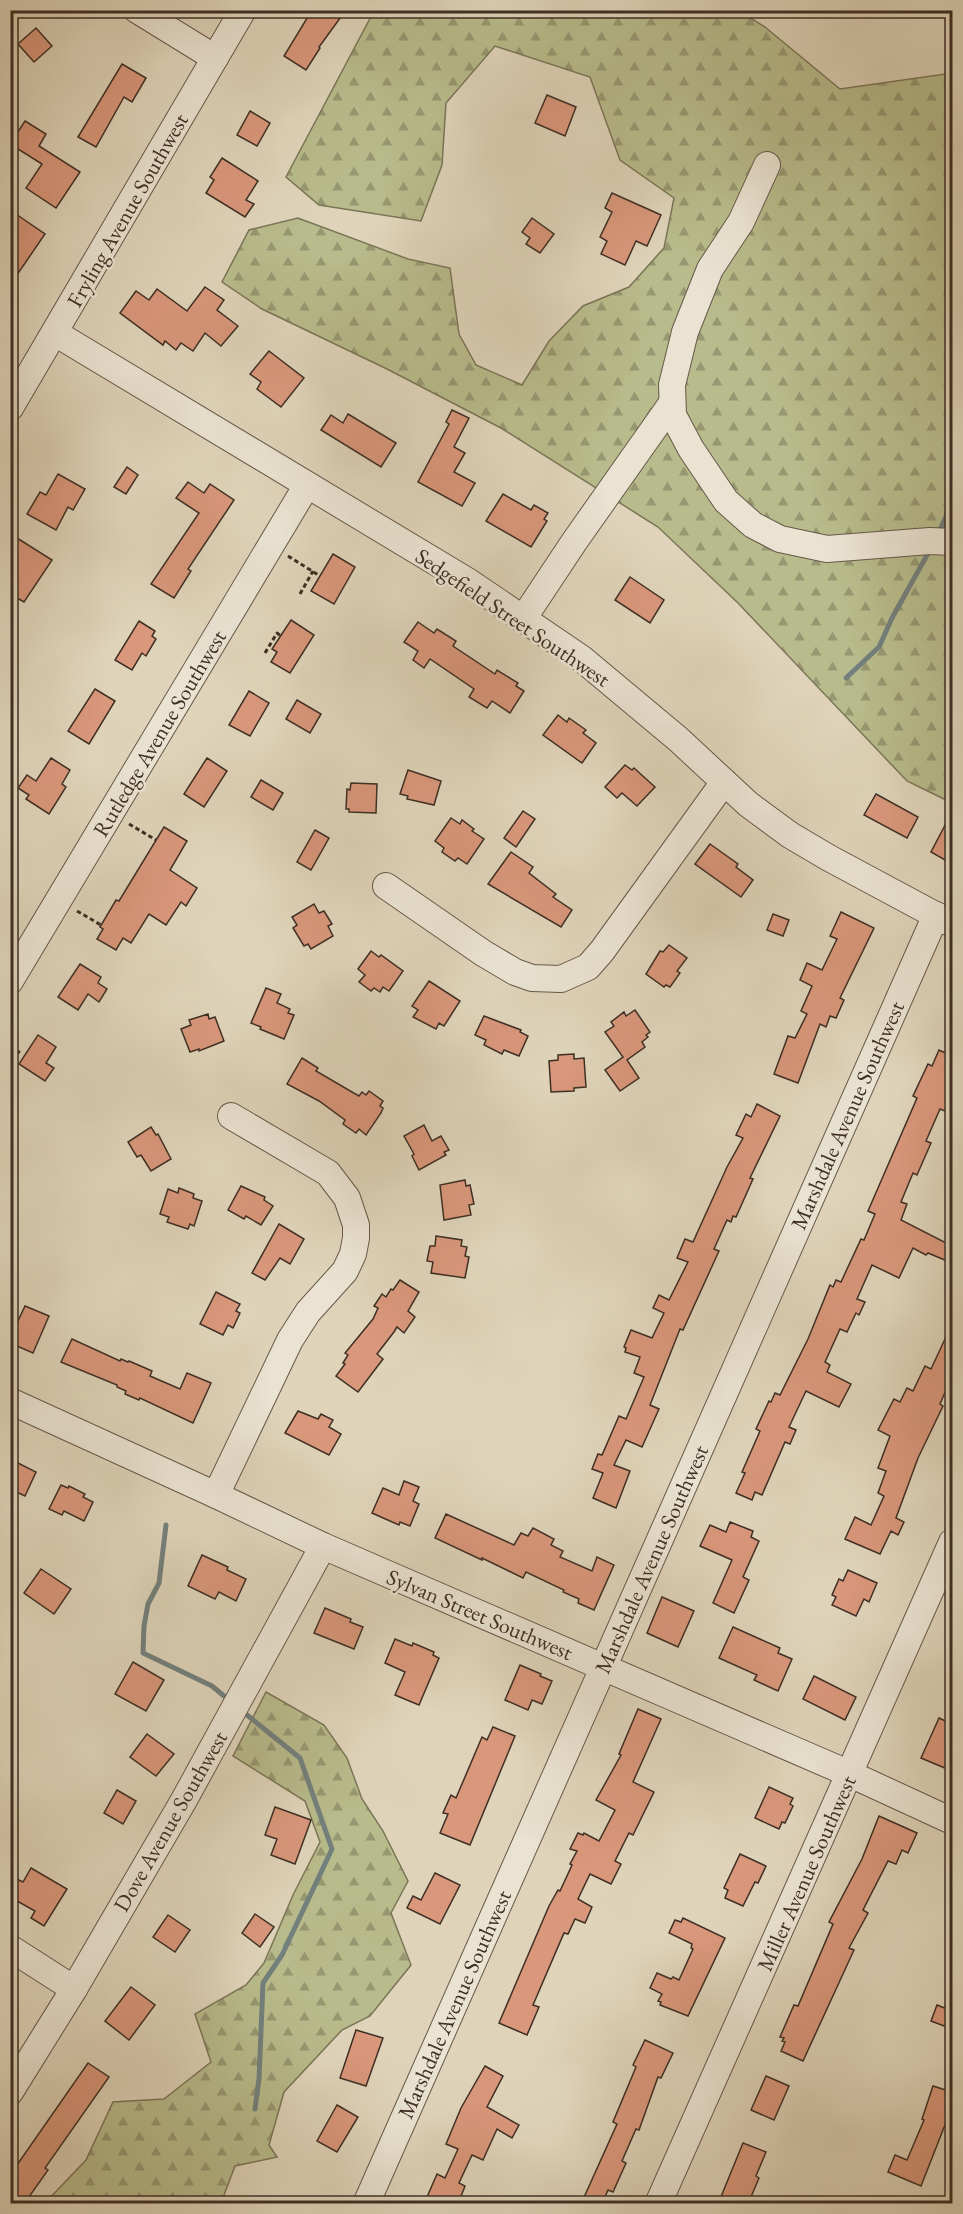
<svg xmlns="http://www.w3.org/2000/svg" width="963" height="2214" viewBox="0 0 963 2214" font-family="'EB Garamond',serif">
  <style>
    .forest { fill: url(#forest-firs); stroke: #7b7558; stroke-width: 1.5 }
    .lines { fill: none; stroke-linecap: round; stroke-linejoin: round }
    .stream { stroke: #73807d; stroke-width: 5 }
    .building { fill: #d9977b; stroke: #3e2f24; stroke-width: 1.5 }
    .minor-casing { stroke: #66584a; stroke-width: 28 }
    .path { stroke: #3e2f24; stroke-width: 3; stroke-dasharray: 4.5 3; stroke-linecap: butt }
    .minor { stroke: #eae3d2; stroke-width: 26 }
    .labels { text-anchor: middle; stroke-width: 5; stroke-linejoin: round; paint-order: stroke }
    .street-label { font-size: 22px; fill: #3e2f24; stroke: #eae3d2 }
  </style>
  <defs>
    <pattern id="forest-firs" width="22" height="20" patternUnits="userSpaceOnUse" patternTransform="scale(1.5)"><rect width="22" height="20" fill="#b8bb8b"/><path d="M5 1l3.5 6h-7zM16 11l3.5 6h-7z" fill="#979871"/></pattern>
  </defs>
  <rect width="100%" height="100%" fill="#dfd4ba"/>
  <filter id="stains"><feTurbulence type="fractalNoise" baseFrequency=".00333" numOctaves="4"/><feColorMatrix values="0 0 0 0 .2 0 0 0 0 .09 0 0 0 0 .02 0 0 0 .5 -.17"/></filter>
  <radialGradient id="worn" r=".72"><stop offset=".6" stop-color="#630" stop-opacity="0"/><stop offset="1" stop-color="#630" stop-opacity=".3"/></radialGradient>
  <g class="forest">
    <polygon points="374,11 739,11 765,27 840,89 952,73 952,803 907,781 738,603 658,527 501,428 387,369 262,309 222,282 249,230 298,218 408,259 450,268 459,334 476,365 522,385 549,341 583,306 629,287 664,248 674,198 620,160 590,77 495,46 446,103 442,165 421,221 319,205 286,177"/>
    <polygon points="266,1692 324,1725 347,1758 362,1799 383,1831 408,1881 391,1913 411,1965 370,2016 342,2030 284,2092 269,2145 277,2157 235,2166 221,2203 45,2203 86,2160 113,2102 164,2099 211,2062 195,2014 246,1985 264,1963 293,1895 320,1842 305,1801 233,1756"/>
  </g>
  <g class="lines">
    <g class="stream">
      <polyline points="938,534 952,503"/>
      <polyline points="846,678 879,647 892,618 931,548"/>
      <polyline points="166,1525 159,1583 148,1604 144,1626 143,1653 212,1686 224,1696"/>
      <polyline points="247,1715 300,1758 332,1849 282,1955 263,1983 259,2079 255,2109"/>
    </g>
  </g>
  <g class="building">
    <polygon points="312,10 346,10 319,47 320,48 306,70 284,56"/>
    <polygon points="36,28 52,46 34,62 18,44"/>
    <polygon points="122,64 146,78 132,102 124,97 96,147 78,137"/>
    <polygon points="547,95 576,107 565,136 535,123"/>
    <polygon points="250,111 270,123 257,146 237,135"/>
    <polygon points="25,121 46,134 39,146 80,172 56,208 26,188 42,164 10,144"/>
    <polygon points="222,158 258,181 246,200 254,204 245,217 206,193 214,180 210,177"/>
    <polygon points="612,193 661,215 647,246 636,241 625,265 601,254 607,241 600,237 612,212 605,208"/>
    <polygon points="10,210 45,234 10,285"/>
    <polygon points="532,218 554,234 540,253 526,244 530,238 522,232"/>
    <polygon points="205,287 224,300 217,310 238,326 221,346 205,333 193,351 181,343 176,350 165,341 163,345 120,313 136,291 149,300 157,289 187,311"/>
    <polygon points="269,351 304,378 281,407 257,389 261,382 250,374"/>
    <polygon points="452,410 469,418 454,447 465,453 454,472 475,483 462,506 418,482 449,424 446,422"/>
    <polygon points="348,414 396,443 381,467 321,430 331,415 343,423"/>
    <polygon points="127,467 138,475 126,494 114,487"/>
    <polygon points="58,474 85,489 73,510 68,507 56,530 27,514 40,492 46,495"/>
    <polygon points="188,482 204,493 210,484 234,500 188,569 191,571 174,598 151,584 199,513 176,498"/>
    <polygon points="503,494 531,510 534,505 548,513 544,519 547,521 531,547 486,521"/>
    <polygon points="17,538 52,560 24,602 10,594 10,547"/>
    <polygon points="333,554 355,567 334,604 311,591"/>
    <polygon points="630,577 664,600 650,623 615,600"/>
    <polygon points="291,620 314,635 290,673 271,662 277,652 272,649"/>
    <polygon points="139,621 155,631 152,636 156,639 146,656 142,653 132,670 115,660"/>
    <polygon points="418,622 434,633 437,629 456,641 453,646 495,674 497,670 518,683 516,686 524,691 510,713 492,701 487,708 469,697 474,689 430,659 424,668 413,660 418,651 404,642"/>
    <polygon points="95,689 115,701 89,744 68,731"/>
    <polygon points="249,691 269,703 250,736 229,725"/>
    <polygon points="297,700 321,714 310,733 286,719"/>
    <polygon points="558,715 567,722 569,718 586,730 583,733 596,743 582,763 543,735"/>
    <polygon points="51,758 70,770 62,784 66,787 49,814 26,799 29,795 18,788 27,775 36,781"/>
    <polygon points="207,758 227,771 204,807 184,794"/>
    <polygon points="625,765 632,770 634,768 655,787 637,806 622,793 617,798 605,787"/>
    <polygon points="408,770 441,781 434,805 407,799 408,796 400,794"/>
    <polygon points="261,780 283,793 273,810 251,797"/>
    <polygon points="351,783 377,784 376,813 349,812 349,809 346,809 347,789 350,790"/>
    <polygon points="876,794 918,817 907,838 864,815"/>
    <polygon points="523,811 535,819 516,847 504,838"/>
    <polygon points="952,812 952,864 931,852"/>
    <polygon points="451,818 460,824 462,820 474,829 472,831 484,839 467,864 458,858 455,861 442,852 444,848 435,841"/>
    <polygon points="164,827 187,841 170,870 197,888 186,906 181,902 166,925 149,914 131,943 123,938 116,950 97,939 103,929 100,927 116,900 119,901"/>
    <polygon points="315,830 329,838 311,870 297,862"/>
    <polygon points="710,844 738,864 736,867 753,880 741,897 695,864"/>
    <polygon points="511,852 533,867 529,873 556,894 553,897 572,910 561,927 488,884"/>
    <polygon points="314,904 319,913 324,911 332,924 328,926 333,936 311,949 308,944 304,946 293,928 297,925 292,917"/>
    <polygon points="841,912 874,928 840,998 844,1000 836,1018 830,1016 826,1027 820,1024 798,1083 774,1074 788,1036 795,1038 807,1014 801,1011 812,986 800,980 807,963 822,970 837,939 830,936"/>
    <polygon points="773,914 789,920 783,936 767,930"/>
    <polygon points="669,945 687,958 677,971 680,973 670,987 666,985 664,987 646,974 660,951 663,952"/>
    <polygon points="371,951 379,957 381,955 403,971 389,991 383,987 380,992 374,988 371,991 359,982 365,975 358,969"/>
    <polygon points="80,964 101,977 98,983 107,989 99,1002 88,994 78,1010 58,997"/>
    <polygon points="429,981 460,1001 444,1026 439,1023 436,1029 413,1017 418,1010 412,1006"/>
    <polygon points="266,988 281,994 277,1003 290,1009 288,1013 294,1015 284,1039 260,1029 261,1027 251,1023"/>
    <polygon points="635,1010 650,1032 646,1035 648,1037 642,1042 645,1047 627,1060 639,1078 620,1091 605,1070 623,1057 605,1032 614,1026 611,1022 624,1012 626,1016"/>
    <polygon points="208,1014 209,1019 215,1017 224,1041 199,1051 199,1049 190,1052 181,1029 191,1025 189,1020"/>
    <polygon points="484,1016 521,1030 520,1032 528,1036 519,1056 504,1050 502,1054 484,1045 486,1040 475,1035"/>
    <polygon points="38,1035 56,1047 46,1063 54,1068 45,1081 19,1064"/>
    <polygon points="939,1050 952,1056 952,1094 945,1111 940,1109 926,1141 931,1143 917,1175 913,1173 901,1202 907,1204 901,1220 952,1246 952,1263 928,1253 926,1255 913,1248 899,1278 872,1265 857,1299 865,1302 859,1315 856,1313 847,1332 840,1329 825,1362 830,1365 827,1372 851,1384 839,1407 806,1391 789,1427 796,1430 790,1444 785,1442 762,1495 755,1492 752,1500 736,1493 745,1473 742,1472 760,1431 756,1429 769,1401 771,1402 775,1393 780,1395 808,1339 830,1285 833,1287 836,1280 841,1282 861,1239 864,1240 875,1214 868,1211 917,1098 913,1096 928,1064 932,1066"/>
    <polygon points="574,1054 574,1059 584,1058 586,1087 574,1088 574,1091 551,1092 549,1061 558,1060 558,1055"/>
    <polygon points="302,1058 318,1068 316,1071 352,1092 359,1096 362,1092 366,1095 369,1091 383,1101 380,1106 383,1108 381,1113 366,1135 359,1129 356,1133 343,1124 345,1120 319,1101 287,1084"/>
    <polygon points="757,1104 780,1116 750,1178 753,1179 736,1217 733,1216 731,1222 727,1220 714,1249 719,1251 683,1330 680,1329 650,1405 659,1409 642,1447 626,1440 614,1465 630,1471 616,1508 593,1498 603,1473 592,1469 598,1454 602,1455 619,1416 626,1419 644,1377 634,1373 640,1357 625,1352 626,1348 624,1347 631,1330 652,1338 664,1313 653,1308 659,1295 669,1300 688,1262 677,1258 685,1239 693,1242 727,1167 743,1138 736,1135 746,1114 751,1117"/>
    <polygon points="424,1125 432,1141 441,1136 449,1150 444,1152 446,1155 419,1170 412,1156 414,1154 404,1136"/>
    <polygon points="151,1127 156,1135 158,1134 171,1159 151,1171 141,1155 137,1157 128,1142"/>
    <polygon points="465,1180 466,1186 470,1185 474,1204 469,1205 471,1215 444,1220 440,1185"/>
    <polygon points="241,1186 265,1197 264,1200 273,1206 261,1225 246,1216 244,1219 228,1210"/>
    <polygon points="179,1188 194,1194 193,1198 202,1201 194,1226 190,1224 188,1229 167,1222 169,1217 160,1214 168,1189 178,1193"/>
    <polygon points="279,1224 304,1239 290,1264 280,1258 265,1280 252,1273"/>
    <polygon points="436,1236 462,1240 461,1246 467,1247 465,1256 469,1257 465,1278 431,1273 433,1262 427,1261 430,1246 435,1246"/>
    <polygon points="400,1280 419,1292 408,1311 415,1317 404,1333 397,1327 394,1332 377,1354 383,1359 358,1392 336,1376 345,1364 343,1363 348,1355 345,1353 373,1319 378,1308 374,1306 382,1294 386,1297 391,1289 393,1290"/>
    <polygon points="216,1292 240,1304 236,1311 240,1313 233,1328 228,1325 223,1335 200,1324"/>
    <polygon points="25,1306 49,1316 33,1353 10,1343 10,1338"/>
    <polygon points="952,1324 952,1376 940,1404 943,1406 918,1458 896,1518 904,1522 898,1535 891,1531 880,1554 845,1539 855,1517 871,1525 884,1496 878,1493 886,1471 878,1468 890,1436 878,1430 894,1399 900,1402 907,1388 913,1391 925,1366 931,1369"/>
    <polygon points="72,1339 120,1361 121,1359 128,1362 129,1361 152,1371 150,1376 180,1389 187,1373 211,1383 193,1423 140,1398 139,1400 125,1394 126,1391 117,1387 117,1385 61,1362"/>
    <polygon points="298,1411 318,1419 321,1414 333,1420 329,1427 341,1434 329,1455 285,1433"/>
    <polygon points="10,1459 36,1472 25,1496 10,1489"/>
    <polygon points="404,1481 419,1487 413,1501 419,1504 410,1526 400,1522 399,1525 372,1513 383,1488 399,1495"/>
    <polygon points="61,1485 68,1488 69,1486 85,1494 83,1497 93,1502 84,1521 64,1511 62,1515 49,1509"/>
    <polygon points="446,1514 514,1545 521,1533 528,1536 533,1528 554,1539 551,1545 563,1551 560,1557 592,1571 597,1557 614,1565 594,1610 578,1603 579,1599 563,1592 564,1590 526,1572 523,1578 482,1558 482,1560 435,1538"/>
    <polygon points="730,1522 753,1531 751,1537 759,1541 743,1577 749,1580 734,1613 713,1603 732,1560 700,1546 710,1525 726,1532"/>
    <polygon points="202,1555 228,1567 227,1570 246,1579 236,1601 219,1592 215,1599 188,1586"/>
    <polygon points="41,1569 71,1589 54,1614 24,1593"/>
    <polygon points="848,1570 877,1583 869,1602 864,1599 856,1616 832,1605 836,1597 832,1595 839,1579 843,1581"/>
    <polygon points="662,1597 694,1611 678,1647 647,1633"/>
    <polygon points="325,1608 351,1619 350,1622 363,1627 354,1649 314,1633"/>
    <polygon points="733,1627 780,1648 778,1653 792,1659 778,1691 754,1680 757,1675 719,1658"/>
    <polygon points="395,1639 412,1646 413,1643 434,1652 433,1655 439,1658 419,1705 395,1695 405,1672 385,1663"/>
    <polygon points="133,1662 164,1680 146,1711 115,1694"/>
    <polygon points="520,1665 541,1674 540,1676 552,1681 542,1704 532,1700 528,1710 505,1700"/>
    <polygon points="814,1676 856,1697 845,1720 803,1699"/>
    <polygon points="638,1709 661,1719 633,1782 654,1792 633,1835 629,1833 615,1861 621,1864 611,1884 590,1874 578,1899 592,1907 585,1923 575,1919 568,1934 564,1933 533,2005 539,2007 527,2035 499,2023 549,1906 558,1890 560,1891 572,1865 570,1864 577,1851 570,1849 578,1833 583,1835 584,1833 599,1841 615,1810 596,1800 621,1755 619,1754"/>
    <polygon points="939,1718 952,1724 952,1771 921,1758"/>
    <polygon points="493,1727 515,1736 470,1845 440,1833 448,1814 443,1813 451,1795 456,1798 482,1737 487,1740"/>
    <polygon points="147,1734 174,1754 156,1776 130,1757"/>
    <polygon points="769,1787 793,1798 790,1804 793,1806 785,1823 782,1822 779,1829 755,1818"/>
    <polygon points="117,1790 136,1801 123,1824 104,1813"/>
    <polygon points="275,1807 311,1820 295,1864 271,1855 277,1839 265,1835"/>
    <polygon points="879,1816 917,1833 908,1853 902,1850 896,1864 888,1861 863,1910 868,1913 849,1948 854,1950 803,2061 781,2051 785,2042 782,2041 784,2038 780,2037 794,2005 798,2006 833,1924 829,1922 862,1859"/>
    <polygon points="740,1854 766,1866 758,1883 755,1882 743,1906 725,1898 728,1890 724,1888"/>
    <polygon points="31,1868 67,1889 44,1926 31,1918 35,1911 10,1897 10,1876 23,1882"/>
    <polygon points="435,1873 460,1885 440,1924 407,1908 413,1896 421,1900"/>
    <polygon points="255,1914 274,1927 260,1947 242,1933"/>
    <polygon points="168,1915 190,1930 175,1952 153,1937"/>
    <polygon points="683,1918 725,1938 688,2016 660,2005 661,2002 658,2001 662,1994 650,1988 657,1973 671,1979 673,1977 679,1980 693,1949 691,1948 692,1944 669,1933 675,1920 681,1922"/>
    <polygon points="131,1987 155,2005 129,2040 105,2021"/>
    <polygon points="937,2005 952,2011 952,2029 931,2021"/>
    <polygon points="356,2030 383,2038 366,2086 340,2078"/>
    <polygon points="645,2040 673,2053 661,2078 658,2077 639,2130 636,2129 622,2161 626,2163 613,2192 608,2190 602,2204 581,2204 617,2124 613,2122 636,2067 633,2065"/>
    <polygon points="88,2063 109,2077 45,2168 48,2170 24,2204 19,2204 10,2197 10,2175"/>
    <polygon points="485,2066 503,2076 487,2107 519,2125 512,2138 497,2129 483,2160 472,2155 459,2183 465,2186 458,2204 424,2204 437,2174 445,2178 458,2149 446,2144 461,2108"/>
    <polygon points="766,2076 789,2086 774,2120 751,2110"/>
    <polygon points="933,2086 952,2092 952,2107 921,2186 888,2172 895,2155 907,2160 924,2120 922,2119"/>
    <polygon points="337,2105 358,2117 337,2152 317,2141"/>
    <polygon points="743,2143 766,2152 756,2176 759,2178 748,2204 718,2204"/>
  </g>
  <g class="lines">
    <g class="minor-casing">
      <g id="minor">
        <polyline points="137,10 215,58"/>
        <polyline points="767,165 741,222 710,269 685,332 672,385 673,415 691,449 726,501 753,525 780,539 827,549 930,541 952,542"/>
        <polyline points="55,333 469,582 581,658 678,739 748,804 790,835 829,858 952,924"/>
        <polyline points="10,408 243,10"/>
        <polyline points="523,619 574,542 672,403"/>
        <polyline points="386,886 483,953 515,972 532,978 561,979 588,967 602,951 724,782"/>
        <polyline points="10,981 307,485"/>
        <polyline points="10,1401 216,1495 323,1546 850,1774 952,1821"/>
        <polyline points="216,1495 290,1340 308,1312 345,1271 353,1254 356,1238 356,1225 347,1198 328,1173 231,1116"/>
        <polyline points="10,1948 74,1989"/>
        <polyline points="10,2092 74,1989 184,1800 323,1546"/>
        <polyline points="366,2204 936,915"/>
        <polyline points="658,2204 952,1542"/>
      </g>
    </g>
    <g class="path">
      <polyline points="288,556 320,576"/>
      <polyline points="300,594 313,571"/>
      <polyline points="265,653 277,633 281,636"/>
      <polyline points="129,824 156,840"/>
      <polyline points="77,911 101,925"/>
      <polyline points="10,1046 22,1054"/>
    </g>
    <use href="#minor" class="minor"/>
  </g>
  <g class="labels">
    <g class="street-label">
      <text transform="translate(127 210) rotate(-60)" y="8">Fryling Avenue Southwest</text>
      <text transform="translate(513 617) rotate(34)" y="8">Sedgefield Street Southwest</text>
      <text transform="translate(159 733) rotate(-59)" y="8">Rutledge Avenue Southwest</text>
      <text transform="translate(847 1115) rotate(-66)" y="8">Marshdale Avenue Southwest</text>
      <text transform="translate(651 1559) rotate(-66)" y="8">Marshdale Avenue Southwest</text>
      <text transform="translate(480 1614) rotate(23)" y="8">Sylvan Street Southwest</text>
      <text transform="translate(170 1821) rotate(-60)" y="8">Dove Avenue Southwest</text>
      <text transform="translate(806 1873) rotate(-66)" y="8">Miller Avenue Southwest</text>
      <text transform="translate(454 2004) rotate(-66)" y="8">Marshdale Avenue Southwest</text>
    </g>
  </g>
  <rect width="963" height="2214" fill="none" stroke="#dfd4ba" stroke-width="36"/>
  <rect x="12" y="12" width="939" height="2190" fill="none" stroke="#3e2f24" stroke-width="3"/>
  <rect x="18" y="18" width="927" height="2178" fill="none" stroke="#3e2f24" stroke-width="1.5"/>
  <rect width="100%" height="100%" filter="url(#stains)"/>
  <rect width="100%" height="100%" fill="url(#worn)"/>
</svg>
